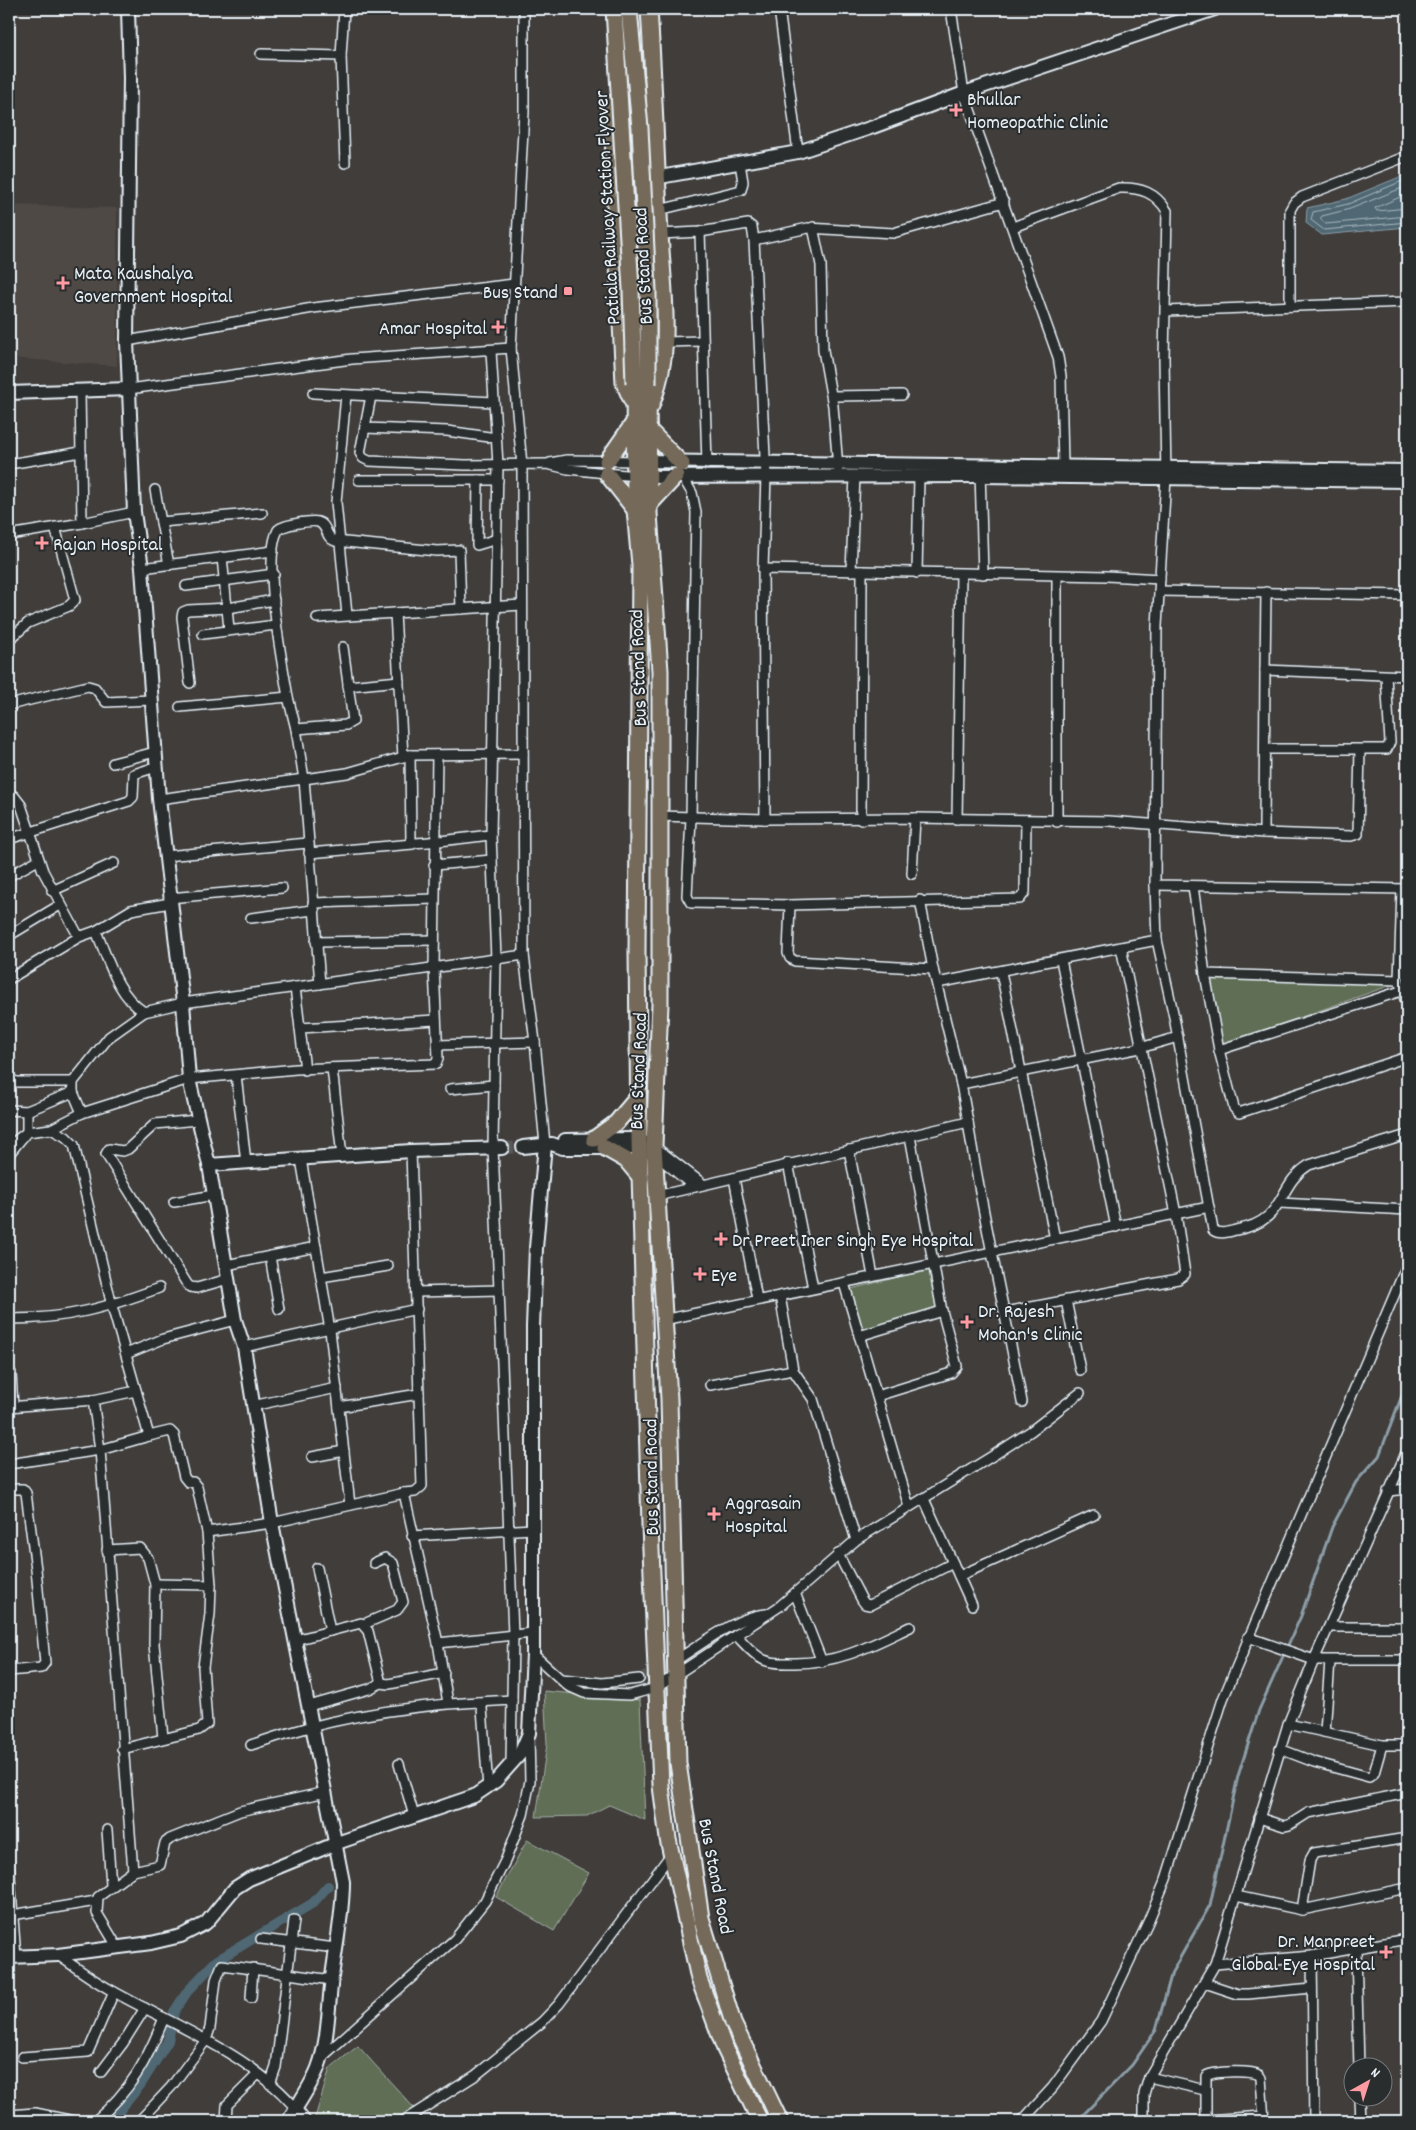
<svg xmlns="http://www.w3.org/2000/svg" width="1416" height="2130" viewBox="0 0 1416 2130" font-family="Dekko,sans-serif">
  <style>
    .built { fill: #4f4844 }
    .green { fill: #616e56; stroke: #a4b0a7 }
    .water { fill: #4f6773; stroke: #8c9ea8 }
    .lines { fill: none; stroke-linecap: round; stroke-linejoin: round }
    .shore { stroke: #abbac3; stroke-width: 1 }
    .stream { stroke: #8c9ea8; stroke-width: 3 }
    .canal { stroke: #4f6773; stroke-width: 10 }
    .street-tunnel { stroke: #595857; stroke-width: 9; stroke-dasharray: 9 4.5; stroke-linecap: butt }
    .secondary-tunnel { stroke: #595857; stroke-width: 12; stroke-dasharray: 12 6; stroke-linecap: butt }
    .street-casing { stroke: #e8f1f8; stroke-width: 12 }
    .secondary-casing { stroke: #e8f1f8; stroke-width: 16 }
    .primary-casing { stroke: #e8f1f8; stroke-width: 19 }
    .street { stroke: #2a2d2e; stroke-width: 9 }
    .secondary { stroke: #2a2d2e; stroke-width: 12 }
    .primary { stroke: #746a5a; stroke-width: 15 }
    .primary-bridge-casing { stroke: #e8f1f8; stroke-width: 19; stroke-linecap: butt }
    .primary-bridge { stroke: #746a5a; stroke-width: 15 }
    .poi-dot { fill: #ff9aa2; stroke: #2a2d2e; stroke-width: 2 }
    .labels { text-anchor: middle; stroke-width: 4; stroke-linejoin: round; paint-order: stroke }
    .poi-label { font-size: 20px; fill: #e8f1f8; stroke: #2a2d2e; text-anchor: start }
    .street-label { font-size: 20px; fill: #e8f1f8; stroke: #2a2d2e }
  </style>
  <rect width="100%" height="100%" fill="#403d3b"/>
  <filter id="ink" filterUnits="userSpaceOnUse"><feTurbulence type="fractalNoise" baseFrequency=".02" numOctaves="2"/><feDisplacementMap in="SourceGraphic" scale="10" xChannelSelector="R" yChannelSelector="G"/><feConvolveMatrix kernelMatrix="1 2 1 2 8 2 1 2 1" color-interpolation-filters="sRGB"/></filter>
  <g filter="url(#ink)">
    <polygon class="built" points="9,205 117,208 117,366 9,358"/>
    <g class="green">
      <polygon points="1210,978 1394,984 1223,1045"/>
      <polygon points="929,1269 938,1309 864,1333 851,1289"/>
      <polygon points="544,1691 640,1700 645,1820 609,1805 587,1816 536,1817 547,1744"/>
      <polygon points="527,1840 589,1873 554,1931 496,1897"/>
      <polygon points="358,2046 414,2108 402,2121 314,2121 330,2068"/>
    </g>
    <polygon class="water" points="1407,174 1407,227 1322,235 1306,223 1307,208 1346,199"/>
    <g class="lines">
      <g class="shore">
        <polyline points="1407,179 1348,204 1313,212 1311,220 1324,230 1407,222"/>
        <polyline points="1407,186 1350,209 1322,216 1320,219 1326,224 1407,216"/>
        <polyline points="1407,194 1375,208 1377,211 1407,208"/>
      </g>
      <polyline class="stream" points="1077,2121 1132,2065 1156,2030 1172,1972 1210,1905 1238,1776 1259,1710 1301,1616 1332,1527 1356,1482 1379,1456 1407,1382"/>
      <polyline class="canal" points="111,2121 141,2084 168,2041 174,2012 187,1992 216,1961 313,1903 328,1886"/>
      <polyline class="street-tunnel" points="639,1679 678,1659"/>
      <polyline class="secondary-tunnel" points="502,1148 523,1147"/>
      <g class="street-casing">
        <g id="street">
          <polyline points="344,9 341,56 345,163"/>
          <polyline points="779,9 798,152"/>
          <polyline points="951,9 964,93 1058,357 1061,376 1063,466"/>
          <polyline points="261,54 341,56"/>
          <polyline points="659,210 741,190 743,182 740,163"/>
          <polyline points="813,227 821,265 823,350 833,406 838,468"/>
          <path d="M1013 227 1119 188C1141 187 1156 193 1167 211L1164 358 1166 478 1157 626 1155 885 1407 889"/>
          <polyline points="700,232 707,464"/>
          <polyline points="660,234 700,232 748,224 752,227 754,240 808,228 893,233 1004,202"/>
          <polyline points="754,240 766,476 763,569"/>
          <polyline points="1290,306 1290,210 1294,203 1302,197 1407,156"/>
          <polyline points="1166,311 1407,302"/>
          <polyline points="127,341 313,308 514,284"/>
          <polyline points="667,342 701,341"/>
          <polyline points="511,348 524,112 524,9"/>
          <polyline points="129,389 352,359 511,348 522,465 524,955 535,1042 545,1144"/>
          <polyline points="80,391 82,523"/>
          <polyline points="313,393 494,402"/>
          <polyline points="346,395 336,502 347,615"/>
          <polyline points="371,396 360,453 363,458 369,461 465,465 547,464 568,469 635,476"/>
          <polyline points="832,396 902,395"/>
          <polyline points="365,428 447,431 496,438"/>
          <polyline points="550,463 567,460 636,461"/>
          <polyline points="9,464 81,452"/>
          <polyline points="980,471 983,574"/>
          <polyline points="682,476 692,493 696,512 691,818 687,896 691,903 790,905 1020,899 1025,892 1026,820"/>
          <polyline points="359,480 498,480"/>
          <polyline points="478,480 477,545 497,539"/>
          <polyline points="155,490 169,565"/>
          <polyline points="161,522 262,513"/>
          <polyline points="9,535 82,523 134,512"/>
          <polyline points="222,557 229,629"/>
          <polyline points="142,568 273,551"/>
          <polyline points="851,571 855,476"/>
          <polyline points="917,573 919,477"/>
          <polyline points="186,586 274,574"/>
          <polyline points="1159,591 1407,595"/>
          <polyline points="1266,592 1265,670 1407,676"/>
          <polyline points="395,613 522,605"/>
          <polyline points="317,618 395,613 403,757"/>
          <polyline points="203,634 276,625"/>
          <polyline points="9,640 28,623 69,606 75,600 55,527"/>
          <polyline points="1265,670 1264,833 1351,836 1358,834 1360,750"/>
          <polyline points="190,683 182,617 183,612 188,610 228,608 274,600"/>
          <polyline points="348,686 399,681"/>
          <path d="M288 697C282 662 262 559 278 530 281 525 312 520 318 522 328 525 325 538 335 541L437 551 459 550 461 609"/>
          <polyline points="9,705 88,686 95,688 106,702 151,700"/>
          <polyline points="180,707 288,697 296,729 304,779 320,984"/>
          <polyline points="296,729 346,725 353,721 343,647"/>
          <polyline points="1265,749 1387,749 1390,742 1386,676"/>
          <path d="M410 755 411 842C416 845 480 836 491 835"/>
          <polyline points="113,763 155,752"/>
          <polyline points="9,796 14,796 21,805 43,871 79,937"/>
          <polyline points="159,799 347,773 410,755 523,754"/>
          <polyline points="658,816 765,819 915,818 1109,821 1264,833"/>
          <polyline points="765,819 763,569 1107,576 1160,579"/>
          <polyline points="957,819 961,574"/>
          <polyline points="861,820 862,571"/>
          <polyline points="1057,822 1057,576"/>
          <polyline points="9,839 129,801 133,797 134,774 156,767"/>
          <polyline points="309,853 413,844"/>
          <polyline points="165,856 308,843"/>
          <polyline points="434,865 492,860"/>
          <polyline points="912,874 915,818"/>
          <polyline points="9,876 38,860"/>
          <path d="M1155 885 1157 940 1174 1017 1213 1230C1220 1235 1228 1232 1236 1230 1288 1221 1275 1186 1309 1165L1407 1135"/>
          <polyline points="1193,886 1205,974 1399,980"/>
          <polyline points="1402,889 1399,980 1407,1005"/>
          <polyline points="52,891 114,863"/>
          <polyline points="169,898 282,888"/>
          <polyline points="920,900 933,969 961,1084"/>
          <polyline points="313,903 434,899"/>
          <polyline points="790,905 788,953 790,958 795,961 933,969"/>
          <polyline points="251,918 313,910"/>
          <polyline points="96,931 131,910 170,903"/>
          <polyline points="10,935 60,905"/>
          <polyline points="316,942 434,940"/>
          <polyline points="1061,960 1116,1227"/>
          <polyline points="1001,972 1055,1239"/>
          <polyline points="1205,974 1219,1050 1234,1108 1239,1113 1407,1057"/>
          <path d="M9 979 79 937 96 931C108 959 117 995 144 1012L183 1003 524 955"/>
          <polyline points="937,983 1157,940"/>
          <polyline points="295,987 305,1070"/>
          <polyline points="300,1028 436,1020"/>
          <polyline points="438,1045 535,1042"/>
          <polyline points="1219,1050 1401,991"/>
          <polyline points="332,1068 342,1156"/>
          <polyline points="236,1075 246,1163"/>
          <polyline points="9,1079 17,1082 73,1082 73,1092 82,1113"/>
          <polyline points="73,1082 109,1037 144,1012"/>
          <polyline points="450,1089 494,1085"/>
          <polyline points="9,1110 27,1111 73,1092"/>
          <polyline points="197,1120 155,1124 128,1149 123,1151 109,1149 106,1154 187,1284 190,1287 197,1288 228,1279"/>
          <path d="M968 1122C982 1216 1005 1309 1022 1402"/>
          <polyline points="51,1129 66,1137 74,1145 112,1306 149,1436 170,1431 174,1435 184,1477 188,1482 193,1482 197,1487 207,1532 211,1585 210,1614 203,1667 207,1724 199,1730 122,1749"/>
          <polyline points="9,1146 27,1132 51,1129 82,1113 189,1079 296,1069 436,1064 438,1058 434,968 437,755"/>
          <polyline points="654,1146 703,1184"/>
          <polyline points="849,1150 873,1276"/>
          <polyline points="9,1154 27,1132 27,1111"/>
          <polyline points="655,1154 694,1187"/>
          <polyline points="301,1159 330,1330 350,1505"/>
          <polyline points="788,1163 813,1288"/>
          <polyline points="734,1178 757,1299"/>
          <polyline points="657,1196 968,1122 961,1084 1140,1048 1178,1037"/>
          <polyline points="174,1202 214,1195"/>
          <polyline points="1280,1203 1407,1210"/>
          <polyline points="270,1256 279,1309"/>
          <polyline points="226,1265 316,1247"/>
          <polyline points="321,1277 388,1266"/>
          <polyline points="844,1283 909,1507"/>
          <polyline points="499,1290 513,1634 511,1765"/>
          <polyline points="416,1292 499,1290 493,1148 496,959 491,835 498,465 491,351"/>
          <polyline points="780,1296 793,1370 813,1399 856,1540"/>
          <polyline points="1066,1300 1080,1370"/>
          <polyline points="1005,1312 1178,1279 1185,1274 1176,1214 1121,947"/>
          <path d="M9 1319C67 1319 106 1308 159 1288"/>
          <polyline points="663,1320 1209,1207"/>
          <polyline points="859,1336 942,1311"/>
          <polyline points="244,1347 417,1309"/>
          <polyline points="126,1354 163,1339 235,1320"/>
          <polyline points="11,1373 13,1407"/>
          <polyline points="710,1385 793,1370"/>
          <polyline points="877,1396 951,1373 957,1366 942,1311 910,1136"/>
          <polyline points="93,1400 100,1450 133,1871"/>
          <polyline points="252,1406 337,1388"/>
          <polyline points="9,1407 93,1400 136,1391"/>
          <polyline points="339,1407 419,1394"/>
          <polyline points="312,1457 344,1451"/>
          <polyline points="9,1464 100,1450 149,1436"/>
          <polyline points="9,1489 23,1489 26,1493 36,1569 45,1663 41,1668 9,1671"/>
          <polyline points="1388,1491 1407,1489"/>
          <polyline points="404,1493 415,1492 422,1486 411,1151"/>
          <polyline points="924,1499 972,1605"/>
          <polyline points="207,1532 272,1523 404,1493 438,1643 448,1703"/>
          <polyline points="412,1536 533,1529"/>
          <polyline points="107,1550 140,1548 148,1558 155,1584 154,1644 163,1738"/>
          <polyline points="838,1554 862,1600 865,1604 870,1605 953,1563"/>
          <polyline points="317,1568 330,1631"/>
          <polyline points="959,1576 1094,1515"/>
          <polyline points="155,1584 211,1585"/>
          <polyline points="795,1593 822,1662"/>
          <polyline points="364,1624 397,1610 403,1602 393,1563 385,1558 374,1563"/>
          <polyline points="1329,1627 1407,1627"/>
          <path d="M736 1635C744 1643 753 1655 764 1660 773 1664 785 1663 795 1663 840 1663 870 1646 910 1627"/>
          <polyline points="1248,1637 1314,1660 1407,1660"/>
          <polyline points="295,1640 361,1623 368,1631 381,1683 389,1684 444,1673"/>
          <polyline points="438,1643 532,1633"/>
          <polyline points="533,1654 568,1686 584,1693 630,1695 656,1688 780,1606 856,1540 994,1455 1031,1431 1080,1393"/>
          <path d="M678 1659C702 1644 737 1616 766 1614"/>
          <polyline points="561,1679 602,1683 639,1679"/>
          <polyline points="478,1702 512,1700"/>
          <polyline points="309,1706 369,1689 381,1683"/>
          <polyline points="1288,1724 1382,1745 1407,1745"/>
          <polyline points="1325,1732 1330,1661"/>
          <path d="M251 1745C322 1720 402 1706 478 1702L482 1708 488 1788"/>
          <polyline points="1280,1749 1314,1762 1369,1777 1374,1773 1382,1745"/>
          <polyline points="399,1764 414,1816"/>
          <polyline points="1259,1818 1284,1826 1289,1825 1308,1813 1407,1793"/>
          <polyline points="107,1830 111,1885"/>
          <polyline points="9,1864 16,1958"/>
          <polyline points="1236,1896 1302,1910 1407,1888"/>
          <polyline points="1302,1910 1310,1860 1314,1853 1407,1838"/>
          <polyline points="12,1915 96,1901"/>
          <polyline points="261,1939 336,1948"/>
          <polyline points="118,1948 97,1913 98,1897 133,1871 160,1865 165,1843 170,1839 240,1811 326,1792"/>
          <polyline points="1356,1949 1359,2068"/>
          <path d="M58 1955C75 1967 91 1979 109 1989 177 2028 258 2055 306 2121"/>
          <polyline points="1312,1956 1314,2121"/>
          <polyline points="1215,1964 1312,1956 1407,1939"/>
          <polyline points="1205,1983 1238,1994 1248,1994 1312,1988"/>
          <polyline points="251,1998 253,1968"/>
          <polyline points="22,2057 88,2052 114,1992"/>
          <polyline points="321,2058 455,1939 485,1901 506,1859 523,1815 530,1781 529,1735"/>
          <polyline points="101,2072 123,2043 145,2008"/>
          <polyline points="1149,2077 1205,2090"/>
          <polyline points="270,2084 276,2067 294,1920"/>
          <polyline points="1359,2098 1360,2121"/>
          <polyline points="9,2115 35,2113 74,2121"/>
          <polyline points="1206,2120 1263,2116"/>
          <path d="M95 2121C131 2091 147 2060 164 2018"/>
          <polyline points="139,2121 171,2087 206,2040 210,2028 216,1980 222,1965 332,1980"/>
          <polyline points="226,2121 227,2105 258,2074"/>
          <polyline points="403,2121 476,2075 542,2022 559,2004 672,1853"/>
          <polyline points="1022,2121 1053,2087 1101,2021 1148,1922 1166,1879 1223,1699 1407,1265"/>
          <polyline points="1144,2121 1144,2094 1149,2077 1215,1964 1288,1724 1314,1660 1407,1451"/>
          <path d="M1206 2121V2076C1214 2071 1251 2070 1259 2075L1261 2078 1264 2121"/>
        </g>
      </g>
      <g class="secondary-casing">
        <g id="secondary">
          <path d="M128 9 130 78 127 341 134 512 142 568 159 799 183 1003 189 1079 209 1165 235 1320 244 1347 272 1523 343 1882C343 1914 336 1945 332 1977 328 2007 329 2039 318 2068 311 2086 298 2104 288 2121"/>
          <polyline points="616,185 798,152 873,127 964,93 1215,9"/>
          <polyline points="9,393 129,389"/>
          <polyline points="641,461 1407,471"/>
          <polyline points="640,477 980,476 1407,481"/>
          <polyline points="565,1140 632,1139 647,1143"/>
          <polyline points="523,1147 552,1144 563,1148 640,1148 648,1151"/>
          <polyline points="209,1165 411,1151 502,1148"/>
          <polyline points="9,1957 58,1955 151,1943 181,1936 206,1923 235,1888 249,1879 337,1843 474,1796 496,1781 520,1754 529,1733 533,1654 533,1327 536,1248 545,1144"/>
        </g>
      </g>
      <g class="primary-casing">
        <g id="primary">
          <path d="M649 9C654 84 656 158 660 233 663 295 674 347 651 406"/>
          <polyline points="613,103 614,185 624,383 632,401"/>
          <polyline points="634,384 635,510 640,565 637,951 639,1139 650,1526 661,1786 668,1839 699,1979 725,2049 760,2121"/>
          <polyline points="648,384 649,513 660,671 660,1004 654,1146 669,1399 678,1763 701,1918 733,2023 780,2121"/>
          <polyline points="649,430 682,464"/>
          <polyline points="607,461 635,421"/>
          <polyline points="607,474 635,510"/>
          <polyline points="649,505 676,476"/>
          <polyline points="594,1139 616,1123 638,1097"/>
          <polyline points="605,1148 626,1160 641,1178"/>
        </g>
      </g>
      <use href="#street" class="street"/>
      <use href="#secondary" class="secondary"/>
      <use href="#primary" class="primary"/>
      <g class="primary-bridge-casing">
        <g id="primary-bridge">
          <polyline points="614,9 631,289 634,384"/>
          <polyline points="629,9 640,128 648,290 648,384"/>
        </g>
      </g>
      <use href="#primary-bridge" class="primary-bridge"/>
    </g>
  </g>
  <g class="poi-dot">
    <path d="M953.5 102.5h5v5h5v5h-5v5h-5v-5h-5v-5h5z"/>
    <path d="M60.5 275.5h5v5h5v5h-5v5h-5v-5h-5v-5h5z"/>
    <rect x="563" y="286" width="10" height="10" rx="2.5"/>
    <path d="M495.5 319.5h5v5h5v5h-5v5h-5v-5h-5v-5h5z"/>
    <path d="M39.5 535.5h5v5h5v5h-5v5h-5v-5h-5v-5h5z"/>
    <path d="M718.5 1231.5h5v5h5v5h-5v5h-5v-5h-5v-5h5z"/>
    <path d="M697.5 1266.5h5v5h5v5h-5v5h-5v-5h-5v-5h5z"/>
    <path d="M964.5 1314.5h5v5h5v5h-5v5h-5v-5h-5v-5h5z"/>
    <path d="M711.5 1506.5h5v5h5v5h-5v5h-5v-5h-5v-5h5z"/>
    <path d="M1383.5 1944.5h5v5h5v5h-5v5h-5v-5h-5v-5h5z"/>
  </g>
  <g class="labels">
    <g class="poi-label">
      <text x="967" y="105">Bhullar<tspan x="967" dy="23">Homeopathic Clinic</tspan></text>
      <text x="74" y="279">Mata Kaushalya<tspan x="74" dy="23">Government Hospital</tspan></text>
      <text x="558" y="298" text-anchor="end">Bus Stand</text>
      <text x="487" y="334" text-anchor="end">Amar Hospital</text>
      <text x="53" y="550">Rajan Hospital</text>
      <text x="732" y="1246">Dr Preet Iner Singh Eye Hospital</text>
      <text x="711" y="1281">Eye</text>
      <text x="978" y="1317">Dr. Rajesh<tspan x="978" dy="23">Mohan's Clinic</tspan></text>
      <text x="725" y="1509">Aggrasain<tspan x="725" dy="23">Hospital</tspan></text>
      <text x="1375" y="1947" text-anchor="end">Dr. Manpreet<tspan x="1375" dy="23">Global Eye Hospital</tspan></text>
    </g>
    <g class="street-label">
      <text transform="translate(606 208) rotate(-93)" y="7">Patiala Railway Station Flyover</text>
      <text transform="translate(642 266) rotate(-93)" y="7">Bus Stand Road</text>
      <text transform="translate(637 668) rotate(-92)" y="7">Bus Stand Road</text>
      <text transform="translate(637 1071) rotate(-88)" y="7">Bus Stand Road</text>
      <text transform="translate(650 1477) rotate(-91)" y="7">Bus Stand Road</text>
      <text transform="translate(717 1876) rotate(79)" y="7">Bus Stand Road</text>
    </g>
  </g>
  <rect width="1416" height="2130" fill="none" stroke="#2a2d2e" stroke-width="30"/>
  <rect x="15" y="15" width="1386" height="2100" fill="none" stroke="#e8f1f8" stroke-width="2" filter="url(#ink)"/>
  <g transform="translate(1368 2082) rotate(39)"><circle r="24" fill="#2a2d2e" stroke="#767b7f"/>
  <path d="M0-4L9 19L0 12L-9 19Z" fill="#ff9aa2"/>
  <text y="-8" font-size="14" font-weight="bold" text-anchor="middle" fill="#e8f1f8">N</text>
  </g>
</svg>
